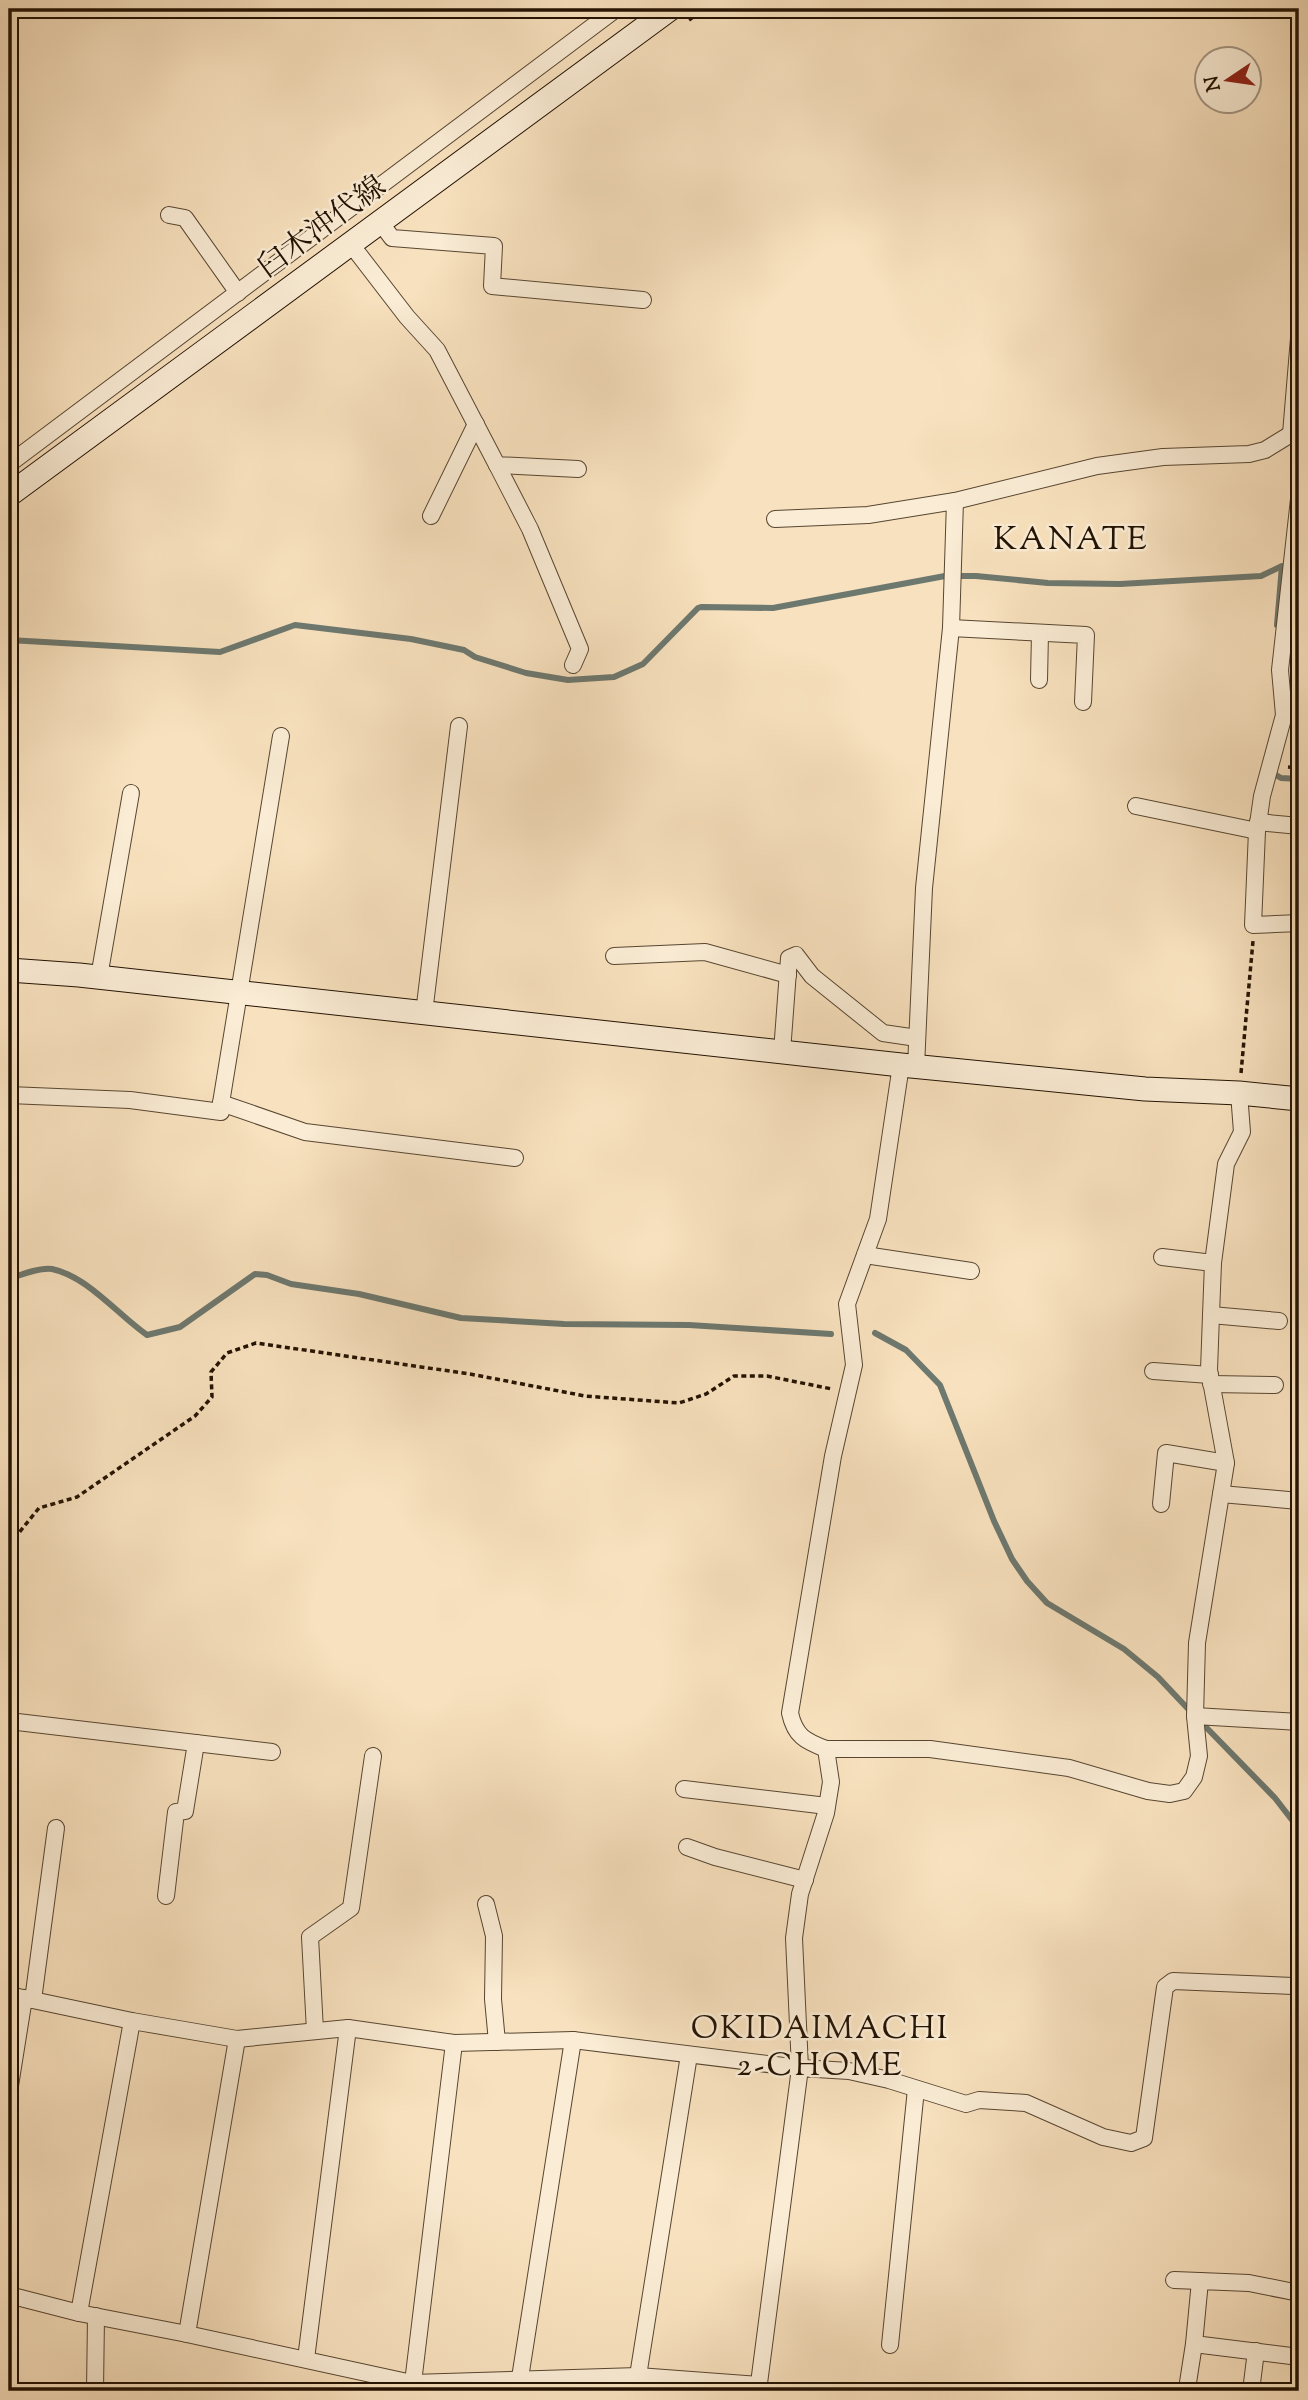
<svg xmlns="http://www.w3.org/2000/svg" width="1308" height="2400" viewBox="0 0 1308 2400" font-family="'Sorts Mill Goudy','Noto Serif JP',serif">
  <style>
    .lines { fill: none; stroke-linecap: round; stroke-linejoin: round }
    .stream { stroke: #6d786f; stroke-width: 6 }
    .street-casing { stroke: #584631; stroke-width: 18 }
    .secondary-casing { stroke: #231202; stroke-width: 25 }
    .path { stroke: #231202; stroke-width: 3.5; stroke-dasharray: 5 3.5; stroke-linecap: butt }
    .street { stroke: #faecd5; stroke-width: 16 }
    .secondary { stroke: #faecd5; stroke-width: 23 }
    .labels { text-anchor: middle; stroke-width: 5; stroke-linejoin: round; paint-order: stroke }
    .street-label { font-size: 30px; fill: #231202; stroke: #faecd5 }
    .neighbourhood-label { font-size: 32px; letter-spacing: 2px; fill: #231202; stroke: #faecd5 }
    .quarter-label { font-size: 33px; letter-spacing: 2px; fill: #231202; stroke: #faecd5 }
  </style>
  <rect width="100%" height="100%" fill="#f8e1be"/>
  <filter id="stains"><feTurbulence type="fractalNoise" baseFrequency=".00286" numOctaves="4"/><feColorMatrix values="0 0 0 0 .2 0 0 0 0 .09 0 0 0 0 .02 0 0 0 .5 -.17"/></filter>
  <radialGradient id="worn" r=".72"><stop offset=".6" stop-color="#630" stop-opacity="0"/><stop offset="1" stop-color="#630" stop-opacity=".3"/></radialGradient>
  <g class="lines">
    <g class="stream">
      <polyline points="9,640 220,652 295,625 411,639 464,650 475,657 526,673 568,680 614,677 643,664 698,608 701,607 773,608 945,576 976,576 1048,583 1120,584 1261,576 1282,566 1277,625"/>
      <polyline points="1271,772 1281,778 1299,779"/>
      <path d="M9 1279C20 1275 40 1267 52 1269 87 1276 118 1315 147 1335L180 1327 255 1274 267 1275 291 1284 359 1294 461 1318 564 1324 689 1325 831 1334"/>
      <polyline points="875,1333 906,1350 940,1385 994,1521 1012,1559 1027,1581 1047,1603 1124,1649 1158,1677 1191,1712"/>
      <polyline points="1199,1720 1275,1798 1299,1829"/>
    </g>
    <g class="street-casing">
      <g id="street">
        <polyline points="169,215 185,218 238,293"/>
        <polyline points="380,222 392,238 494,246 492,286 643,300"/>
        <polyline points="350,243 407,317 437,350 497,465 578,469"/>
        <polyline points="1291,434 1299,338"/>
        <polyline points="9,464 616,9"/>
        <polyline points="497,465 530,529 580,649 573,665"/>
        <polyline points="431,516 476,424"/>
        <polyline points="775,519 868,515 955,501 1097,466 1163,457 1249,454 1265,450 1291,434 1299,434"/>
        <polyline points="951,628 1086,635 1083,702"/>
        <polyline points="1039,680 1040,633"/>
        <polyline points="281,736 221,1103 305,1132 515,1158"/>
        <polyline points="1136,806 1257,831 1262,796 1284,715 1280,670 1299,499"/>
        <polyline points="1258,822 1299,826"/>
        <polyline points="1257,831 1253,925 1299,923"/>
        <polyline points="614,956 705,952 788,975"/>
        <polyline points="99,977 131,793"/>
        <polyline points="424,1013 459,726"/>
        <polyline points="782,1052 789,958 796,955 812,976 883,1033 917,1038"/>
        <polyline points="916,1067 924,888 951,628 955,501"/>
        <polyline points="9,1095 130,1100 221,1112 221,1103"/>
        <polyline points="865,1255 971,1271"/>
        <polyline points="1162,1257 1213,1263"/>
        <polyline points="1211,1315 1279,1321"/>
        <polyline points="1153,1371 1210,1375"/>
        <polyline points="1211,1384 1275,1385"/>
        <polyline points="1221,1494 1299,1501"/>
        <polyline points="1161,1504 1166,1453 1226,1463"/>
        <polyline points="1195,1716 1299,1722"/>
        <polyline points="9,1721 272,1752"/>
        <path d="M826 1749C805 1741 795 1736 790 1713L833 1456 854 1365 847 1304 878 1219 901 1065"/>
        <polyline points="684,1789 827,1806"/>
        <polyline points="687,1847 715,1857 805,1880"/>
        <polyline points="166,1896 176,1812 185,1811 196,1743"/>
        <polyline points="486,1904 494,1936 493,1999 497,2042"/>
        <polyline points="9,1995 132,2021 237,2039 348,2028 454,2043 573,2040 800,2068 794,1938 800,1894 826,1813 831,1782 826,1749 930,1749 1069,1768 1148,1791 1170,1794 1184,1791 1194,1777 1199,1756 1195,1716 1197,1643 1226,1463 1209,1370 1211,1315 1213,1263 1226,1164 1242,1132 1239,1093"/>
        <polyline points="33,2000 56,1828"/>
        <polyline points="315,2031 310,1937 351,1908 373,1756"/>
        <polyline points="9,2092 24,1998"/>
        <polyline points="1174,2280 1200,2281"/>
        <polyline points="1299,2293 1249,2283 1200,2281 1194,2344 1299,2357"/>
        <polyline points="9,2295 79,2313 187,2334 412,2383 638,2376 759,2385"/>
        <polyline points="79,2313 132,2021"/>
        <polyline points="187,2334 237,2039"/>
        <polyline points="890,2345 916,2089"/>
        <polyline points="306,2359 348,2028"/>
        <polyline points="638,2376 689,2055"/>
        <polyline points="520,2378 573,2040"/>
        <polyline points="1187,2389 1194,2344"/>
        <polyline points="95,2391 96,2316"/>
        <polyline points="412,2391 454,2043"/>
        <polyline points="758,2391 800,2068 849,2071 889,2080 966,2104 979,2100 1026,2103 1103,2137 1131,2143 1144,2138 1165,1987 1173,1981 1293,1986 1299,1984"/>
        <polyline points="1251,2391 1256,2351"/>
      </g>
    </g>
    <g class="secondary-casing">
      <g id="secondary">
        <polyline points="9,495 670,9"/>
        <polyline points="9,970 79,975 901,1065 1145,1089 1239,1093 1299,1099"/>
      </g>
    </g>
    <g class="path">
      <polyline points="689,20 704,9"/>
      <polyline points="1288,767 1299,768"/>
      <polyline points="1241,1073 1253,941"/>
      <polyline points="9,1545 39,1508 77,1497 195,1416 212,1397 211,1372 227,1353 256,1343 470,1374 585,1396 679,1403 706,1394 734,1376 767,1376 832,1389"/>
    </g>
    <use href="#street" class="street"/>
    <use href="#secondary" class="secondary"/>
  </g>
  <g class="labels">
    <g class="street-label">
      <text transform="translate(321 226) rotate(-36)" y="10">臼木沖代線</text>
    </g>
    <g class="neighbourhood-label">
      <text x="820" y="2038">OKIDAIMACHI<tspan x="820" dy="37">2-CHOME</tspan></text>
    </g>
    <g class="quarter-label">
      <text x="1071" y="549">KANATE</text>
    </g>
  </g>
  <rect width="1308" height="2400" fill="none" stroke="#f8e1be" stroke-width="35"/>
  <rect x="10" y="10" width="1287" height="2379" fill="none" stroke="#231202" stroke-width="3.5"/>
  <rect x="18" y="18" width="1273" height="2365" fill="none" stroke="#231202" stroke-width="2"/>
  <g transform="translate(1228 80) rotate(257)"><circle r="33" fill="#faecd5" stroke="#a49581" stroke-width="2"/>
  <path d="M0-5L12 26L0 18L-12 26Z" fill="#8f2418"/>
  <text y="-10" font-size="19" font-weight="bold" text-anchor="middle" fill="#231202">N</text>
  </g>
  <rect width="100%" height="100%" filter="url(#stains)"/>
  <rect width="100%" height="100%" fill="url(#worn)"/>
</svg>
